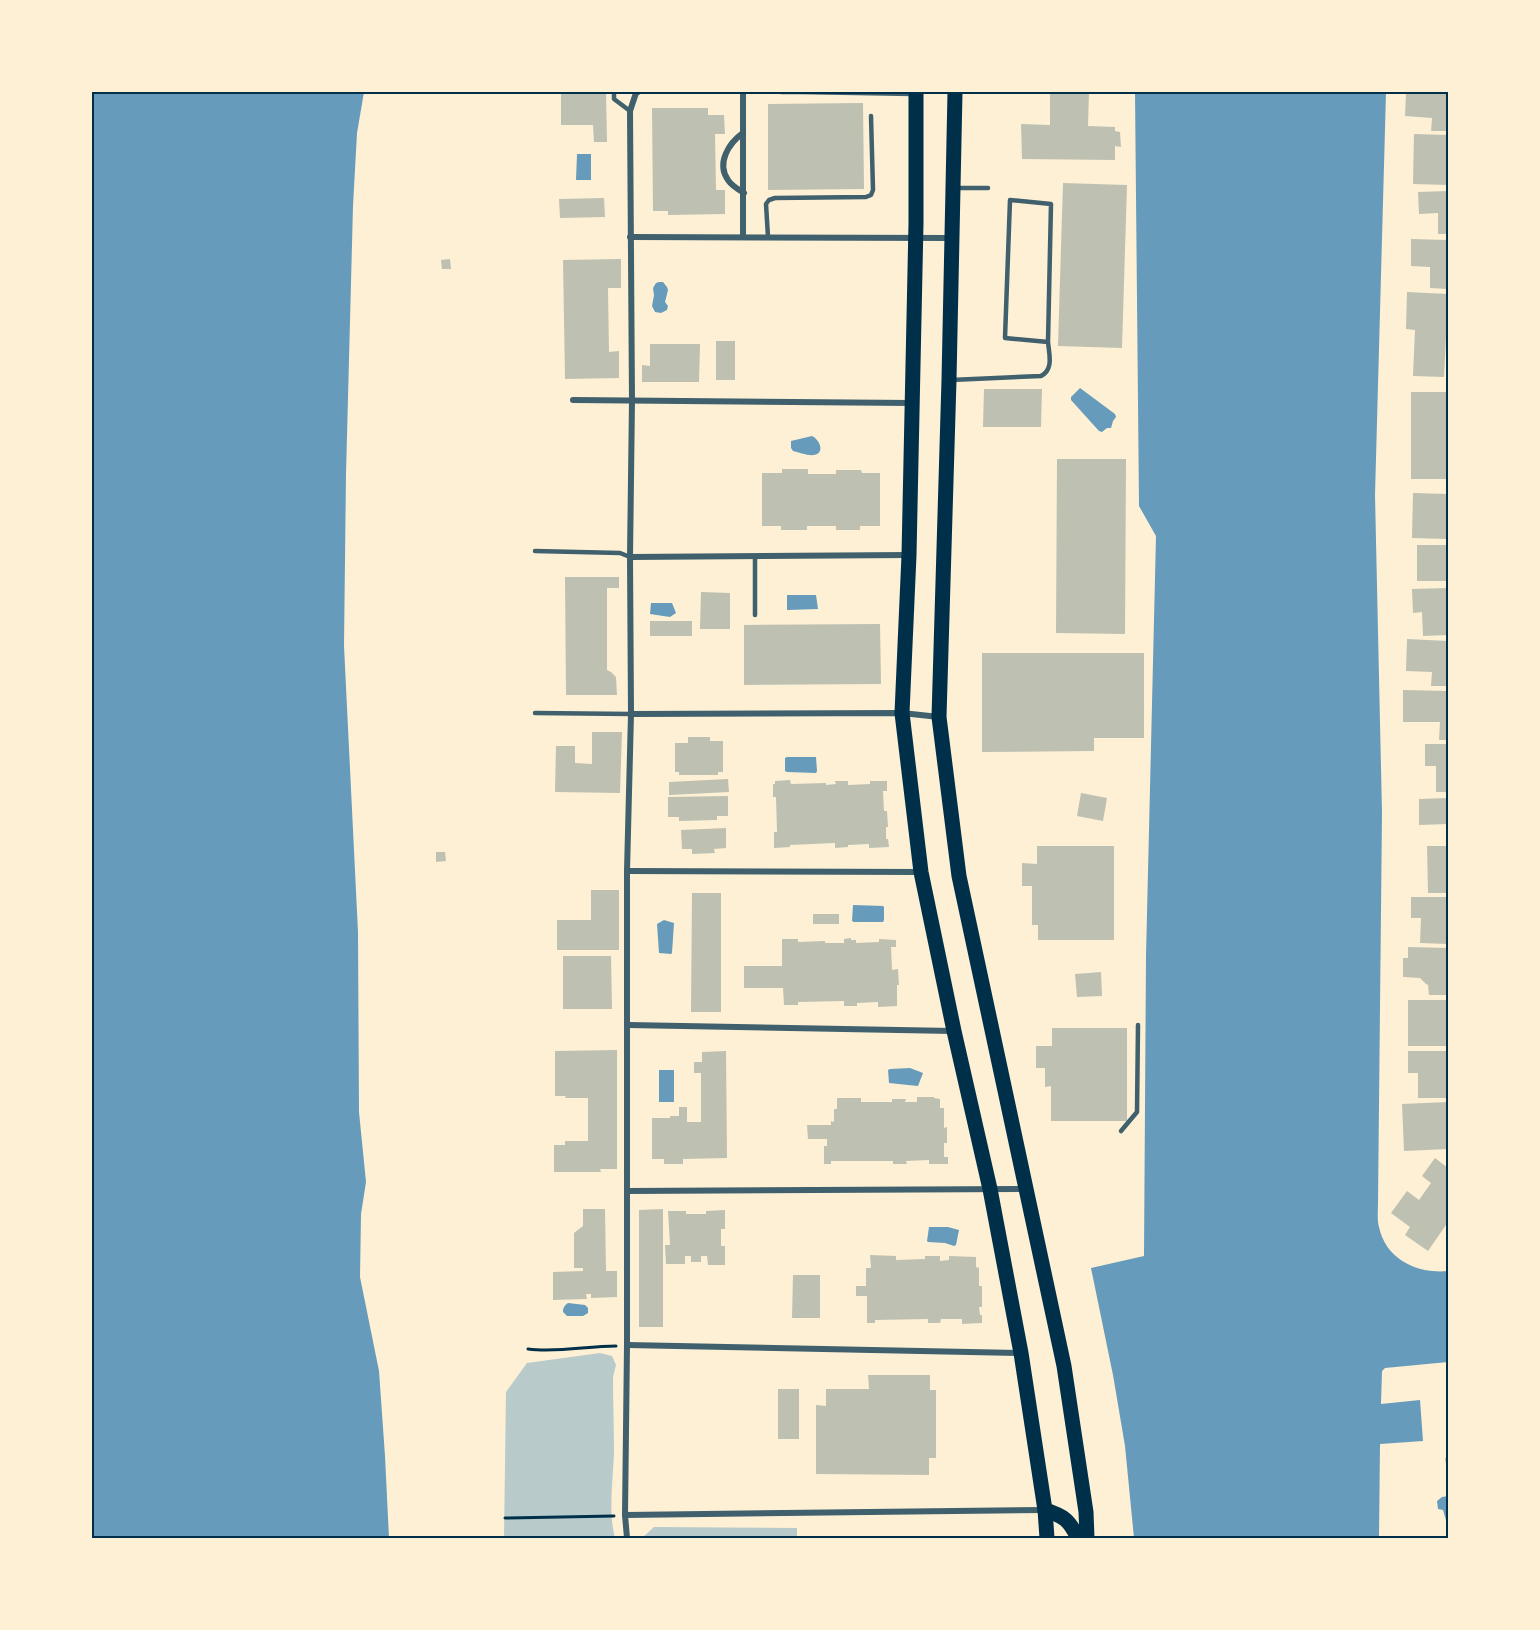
<svg xmlns="http://www.w3.org/2000/svg" width="1540" height="1630" viewBox="0 0 1540 1630" font-family="Figtree,sans-serif">
  <style>
    .green { fill: #b9caca }
    .water { fill: #669bbc }
    .building { fill: #bec0b2 }
    .lines { fill: none; stroke-linecap: round; stroke-linejoin: round }
    .path { stroke: #003049; stroke-width: 3 }
    .service { stroke: #3f606c; stroke-width: 4.5 }
    .minor { stroke: #3f606c; stroke-width: 6 }
    .primary { stroke: #003049; stroke-width: 15 }
    .neatline { fill: none; stroke: #003049; stroke-width: 2 }
  </style>
  <rect width="100%" height="100%" fill="#fdf0d5"/>
  <g class="green">
    <path d="M600 1353 612 1356 616 1365 613 1377C613 1403 614 1428 614 1453 613 1481 608 1512 615 1538H504L506 1392 527 1363Z"/>
    <polygon points="654,1527 797,1528 797,1538 642,1538"/>
  </g>
  <g class="water">
    <polygon points="92,92 364,92 357,133 353,206 346,474 344,646 358,932 359,1112 366,1182 361,1214 360,1277 379,1371 385,1456 389,1538 92,1538"/>
    <path d="M1135 92H1386L1375 495 1382 813 1378 1203C1378 1211 1377 1220 1379 1227 1386 1260 1418 1274 1448 1271V1362L1385 1368 1382 1371 1381 1404 1420 1400 1423 1441 1380 1444 1379 1538H1134L1125 1446 1113 1375 1091 1268 1144 1256 1146 956 1156 536 1139 506Z"/>
    <polygon points="577,154 591,154 591,180 576,180"/>
    <polygon points="659,282 663,282 667,287 668,290 665,302 668,306 667,310 661,313 655,312 652,306 654,295 653,288 656,283"/>
    <polygon points="1080,388 1115,414 1116,417 1113,421 1111,428 1107,428 1102,432 1099,431 1071,400 1071,397"/>
    <path d="M812 436C819 439 826 453 814 455 808 456 798 452 793 451L791 448V441Z"/>
    <polygon points="787,595 816,595 818,609 787,610"/>
    <polygon points="651,603 672,603 676,613 670,617 650,614"/>
    <polygon points="787,757 816,757 817,771 816,773 787,772 785,771 785,758"/>
    <polygon points="853,905 883,906 884,907 884,920 883,922 854,922 852,921"/>
    <polygon points="664,920 674,923 672,953 671,954 659,953 657,924"/>
    <polygon points="910,1068 923,1073 918,1086 889,1083 888,1070 890,1069"/>
    <rect x="659" y="1070" width="15" height="32"/>
    <polygon points="929,1227 948,1227 959,1230 956,1245 954,1246 945,1243 928,1242 927,1241"/>
    <path d="M568 1303 585 1305 588 1308V1313L583 1316H567L563 1312C563 1308 564 1306 568 1303Z"/>
    <polygon points="1448,1496 1448,1527 1443,1510 1438,1509 1437,1501 1442,1497"/>
  </g>
  <g class="building">
    <polygon points="561,92 606,92 607,142 594,142 593,125 561,125"/>
    <polygon points="1050,92 1089,92 1088,126 1115,127 1115,131 1120,132 1121,147 1115,146 1115,160 1022,159 1021,124 1050,125"/>
    <polygon points="1406,92 1448,92 1448,131 1431,131 1432,118 1405,116"/>
    <polygon points="863,103 864,189 768,190 768,104"/>
    <polygon points="652,108 708,108 708,115 724,115 725,134 715,134 716,190 725,190 725,214 668,215 668,211 653,211"/>
    <polygon points="1414,134 1448,135 1448,185 1413,184"/>
    <polygon points="1063,183 1127,185 1122,348 1058,346"/>
    <polygon points="1448,191 1448,234 1438,234 1438,213 1419,214 1418,192"/>
    <polygon points="604,198 605,217 560,218 559,199"/>
    <polygon points="1411,239 1448,240 1448,289 1430,288 1430,267 1411,266"/>
    <polygon points="450,259 451,269 442,269 441,260"/>
    <polygon points="621,259 621,288 608,288 609,352 619,351 619,378 565,379 563,260"/>
    <polygon points="1407,292 1448,294 1448,317 1447,317 1444,377 1413,376 1415,330 1406,329"/>
    <rect x="716" y="341" width="19" height="39"/>
    <polygon points="650,344 700,344 699,382 642,382 642,365 650,366"/>
    <polygon points="984,389 1042,389 1041,427 983,427"/>
    <polygon points="1411,392 1448,392 1447,479 1411,479"/>
    <polygon points="1057,459 1126,459 1125,634 1056,633"/>
    <polygon points="782,469 808,469 808,474 836,474 836,470 861,470 862,473 880,473 880,526 860,526 860,530 836,530 836,526 807,526 807,530 781,530 781,526 762,526 762,473 782,473"/>
    <polygon points="1413,493 1448,494 1448,539 1412,538"/>
    <rect x="1417" y="545" width="31" height="36"/>
    <polygon points="565,577 619,577 619,588 607,588 607,670 611,672 616,677 617,695 566,695"/>
    <polygon points="1448,588 1448,635 1423,636 1422,612 1413,613 1412,589"/>
    <polygon points="701,592 730,593 730,629 700,629"/>
    <rect x="650" y="621" width="42" height="15"/>
    <polygon points="880,624 881,684 744,685 744,625"/>
    <polygon points="1407,639 1448,641 1448,686 1431,686 1432,672 1406,671"/>
    <polygon points="982,653 1144,653 1144,738 1094,738 1094,751 982,752"/>
    <polygon points="1403,690 1448,691 1448,740 1439,740 1440,722 1403,722"/>
    <polygon points="592,732 622,732 620,793 555,792 556,746 575,746 575,763 592,764"/>
    <polygon points="688,737 710,737 710,741 723,741 723,772 718,772 718,775 679,775 679,772 675,772 675,743 688,743"/>
    <polygon points="1425,744 1448,744 1448,792 1436,792 1436,766 1425,766"/>
    <polygon points="728,779 729,792 669,795 669,782"/>
    <polygon points="790,780 791,784 826,783 826,785 836,784 835,781 848,781 848,785 870,784 870,781 887,781 887,791 883,791 884,811 887,811 888,827 886,827 886,839 888,839 889,847 869,848 869,844 848,845 848,847 835,848 835,843 790,845 790,847 774,848 774,832 777,832 776,797 773,797 773,784 775,784 775,781"/>
    <polygon points="1081,793 1107,798 1103,821 1077,816"/>
    <polygon points="728,796 728,816 717,816 717,820 679,821 679,817 668,817 668,797"/>
    <polygon points="1448,798 1448,824 1419,825 1419,799"/>
    <polygon points="726,828 726,848 714,849 715,853 692,854 692,849 682,849 681,830"/>
    <polygon points="1037,846 1114,846 1114,940 1038,940 1038,925 1032,925 1032,886 1022,886 1022,863 1037,864"/>
    <polygon points="1427,846 1448,846 1448,893 1428,893"/>
    <polygon points="436,852 445,852 446,861 436,862"/>
    <polygon points="591,890 619,890 619,950 557,950 557,920 591,920"/>
    <polygon points="692,893 721,893 721,1012 691,1012"/>
    <polygon points="1411,897 1448,897 1448,944 1420,943 1421,918 1411,918"/>
    <rect x="813" y="914" width="26" height="10"/>
    <polygon points="851,938 851,940 856,940 856,943 879,942 879,939 896,940 896,947 891,947 892,970 898,969 899,985 897,985 897,1006 878,1007 878,1002 857,1003 857,1006 844,1006 844,1001 798,1002 798,1005 784,1005 783,988 744,988 744,966 782,966 782,939 798,939 798,942 825,941 825,943 844,943 844,939"/>
    <polygon points="1408,947 1448,948 1448,995 1429,995 1428,985 1426,984 1420,978 1403,977 1403,958 1408,958"/>
    <polygon points="563,956 611,956 612,1009 563,1009"/>
    <polygon points="1101,972 1102,996 1077,997 1075,974"/>
    <rect x="1408" y="1000" width="40" height="46"/>
    <polygon points="1052,1028 1127,1028 1127,1121 1051,1121 1051,1086 1045,1087 1045,1068 1036,1068 1036,1046 1052,1046"/>
    <polygon points="617,1050 617,1169 600,1169 601,1172 554,1172 554,1145 565,1145 565,1141 588,1141 588,1098 565,1098 566,1096 555,1096 555,1051"/>
    <polygon points="726,1051 727,1158 683,1159 683,1164 664,1164 664,1159 652,1159 652,1118 670,1118 670,1116 679,1116 679,1107 687,1107 687,1122 701,1122 701,1073 694,1073 694,1062 702,1062 702,1052"/>
    <polygon points="1408,1051 1448,1051 1448,1098 1418,1098 1418,1073 1408,1073"/>
    <polygon points="917,1097 934,1097 934,1098 940,1099 940,1108 944,1108 944,1128 947,1127 947,1143 944,1143 944,1157 948,1157 948,1164 929,1164 929,1160 906,1161 907,1164 893,1164 893,1161 831,1161 831,1164 824,1164 824,1146 827,1146 827,1139 808,1139 807,1125 831,1125 831,1121 834,1122 834,1109 837,1109 837,1098 861,1098 861,1102 892,1102 892,1099 906,1099 905,1102 917,1102"/>
    <polygon points="1448,1102 1448,1149 1404,1151 1402,1104"/>
    <polygon points="1435,1158 1448,1168 1448,1222 1428,1251 1405,1235 1410,1227 1391,1213 1407,1191 1419,1200 1431,1183 1422,1176"/>
    <polygon points="583,1209 605,1209 606,1271 617,1271 617,1297 591,1298 591,1294 586,1294 587,1299 553,1300 553,1272 583,1271 583,1268 574,1268 574,1233 583,1226"/>
    <polygon points="663,1209 663,1327 639,1327 639,1210"/>
    <polygon points="725,1210 725,1229 721,1229 721,1246 725,1246 725,1265 708,1265 707,1256 701,1256 701,1262 691,1262 691,1256 685,1256 685,1264 666,1264 665,1245 670,1245 668,1211 686,1211 686,1214 706,1214 706,1211"/>
    <polygon points="870,1255 896,1256 896,1260 925,1259 925,1256 940,1256 940,1261 949,1260 949,1256 976,1257 976,1267 979,1268 979,1286 982,1286 982,1307 979,1307 980,1315 982,1315 982,1323 962,1324 962,1319 941,1319 940,1323 928,1323 928,1319 875,1320 875,1323 867,1323 867,1296 856,1296 856,1286 866,1286 866,1268 871,1268"/>
    <polygon points="793,1275 820,1275 820,1318 792,1318"/>
    <polygon points="868,1375 930,1375 930,1390 936,1390 936,1458 929,1458 929,1475 816,1474 816,1405 826,1406 826,1389 869,1389"/>
    <rect x="778" y="1389" width="21" height="50"/>
    <polygon points="1445,1458 1448,1458 1448,1473 1447,1473"/>
  </g>
  <g class="lines">
    <g class="path">
      <path d="M528 1349C557 1353 587 1346 616 1346"/>
      <polyline points="505,1518 614,1516"/>
    </g>
    <g class="service">
      <polyline points="614,92 614,99 630,111"/>
      <polyline points="781,92 800,92"/>
      <polyline points="800,92 914,94"/>
      <polyline points="956,188 988,188"/>
      <polyline points="768,237 766,204 769,200 775,198 866,197 871,195 873,190 871,116"/>
      <path d="M951 380 1041 376C1054 369 1049 354 1048 342L1005 338 1010 200 1051 204 1048 342"/>
      <polyline points="535,551 620,553 630,557"/>
      <polyline points="755,615 755,556"/>
      <polyline points="535,713 631,714"/>
      <polyline points="1121,1131 1137,1112 1138,1025"/>
    </g>
    <g class="minor">
      <polyline points="743,92 743,237"/>
      <path d="M743 133C729 143 716 163 728 180 731 185 739 190 744 193"/>
      <polyline points="630,237 951,238"/>
      <polyline points="573,400 911,403"/>
      <polyline points="630,557 908,555"/>
      <polyline points="631,714 902,713 939,717"/>
      <polyline points="627,871 920,872"/>
      <polyline points="628,1025 953,1031"/>
      <polyline points="627,1191 1025,1189"/>
      <polyline points="627,1345 1020,1353"/>
      <polyline points="625,1515 1044,1510"/>
      <polyline points="627,1538 625,1515 627,1345 627,871 631,714 630,557 632,400 630,111 636,93 638,92"/>
    </g>
    <g class="primary">
      <polyline points="916,92 916,223 909,555 902,713 921,872 954,1031 990,1189 1021,1353 1045,1510 1047,1538"/>
      <polyline points="955,92 949,380 939,717 959,876 1064,1366 1086,1512 1087,1538"/>
      <path d="M1045 1510C1064 1516 1069 1520 1078 1538"/>
    </g>
  </g>
  <rect width="1540" height="1630" fill="none" stroke="#fdf0d5" stroke-width="186"/>
  <rect x="93" y="93" width="1354" height="1444" class="neatline"/>
</svg>
